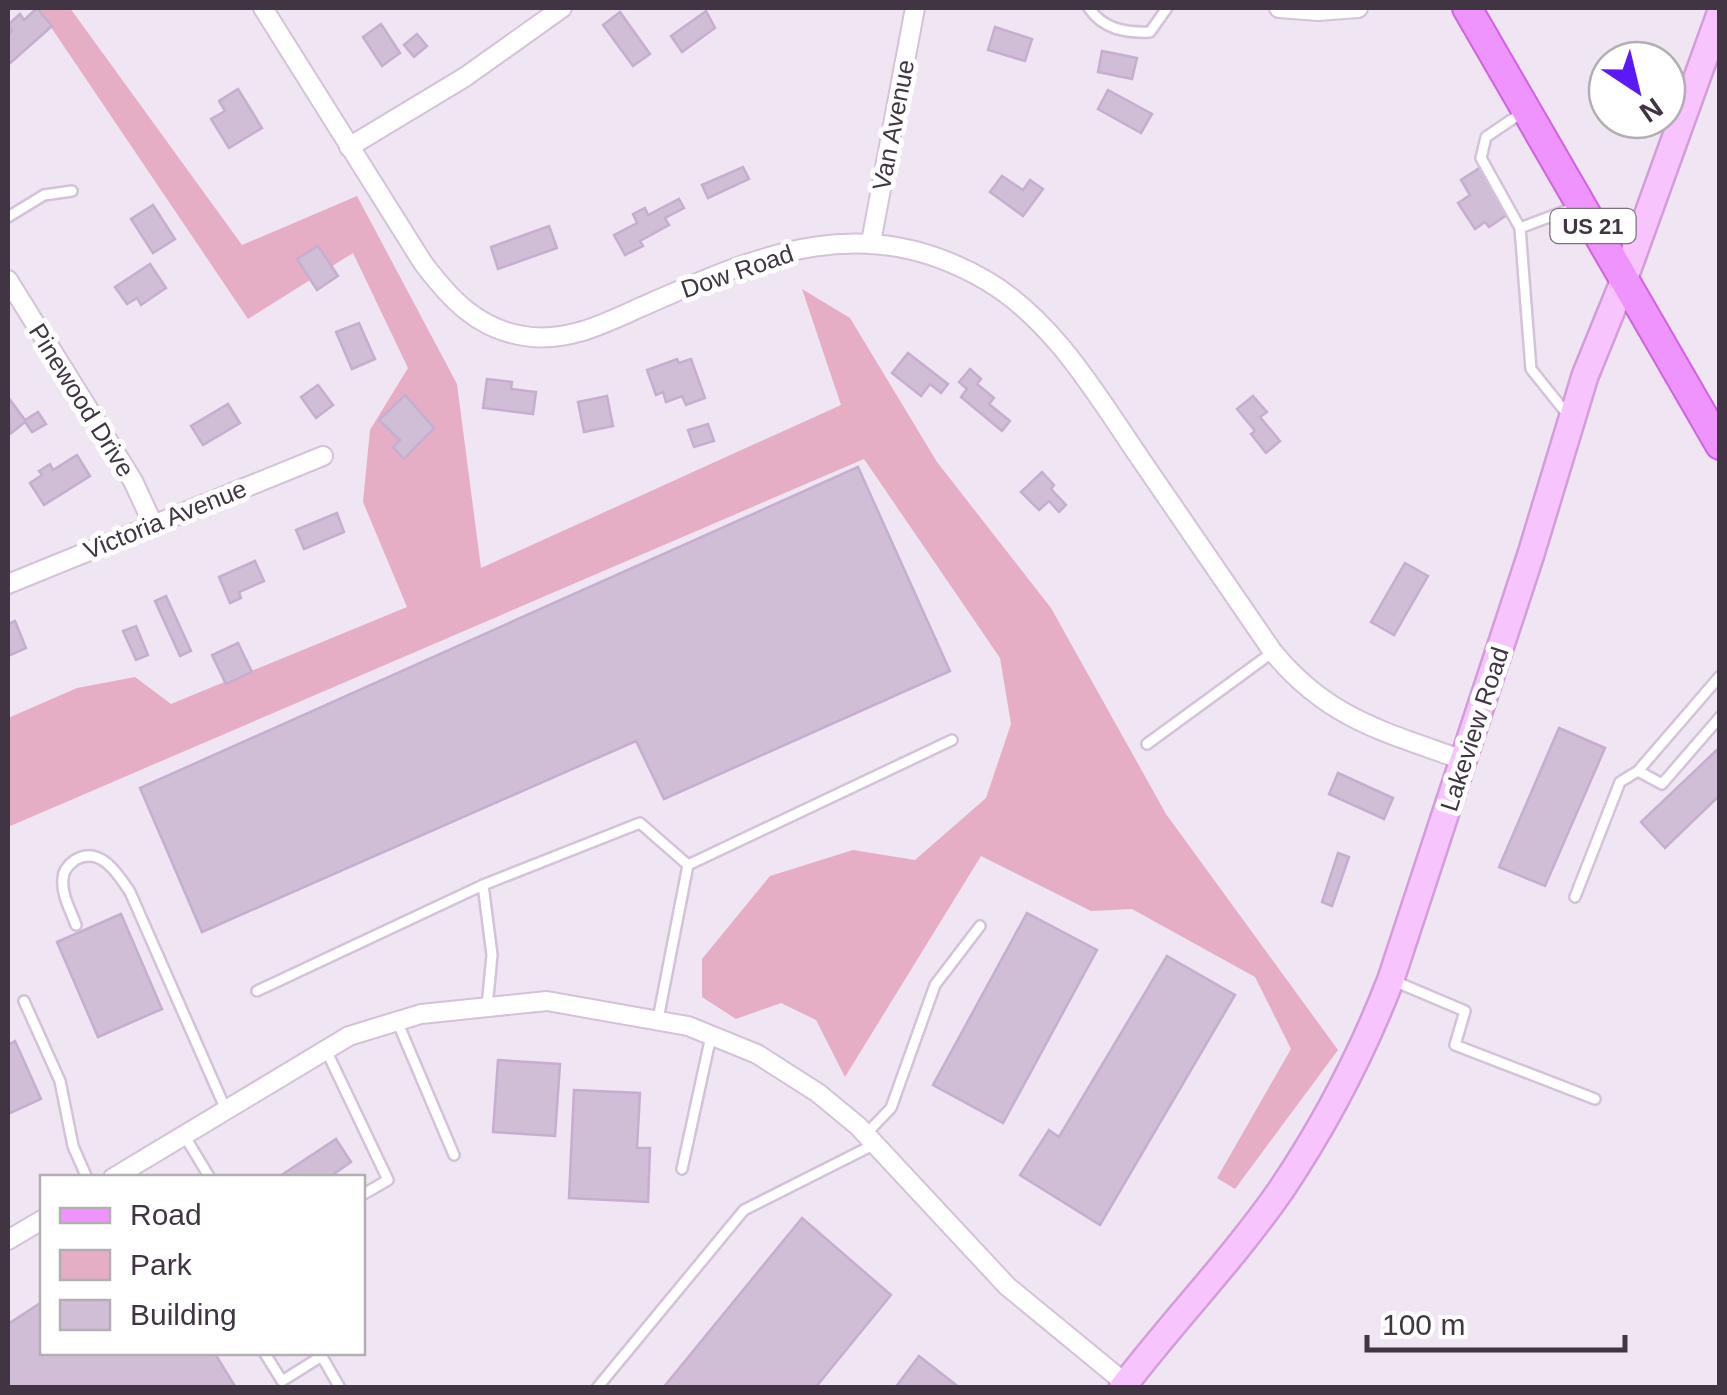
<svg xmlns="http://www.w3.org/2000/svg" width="1727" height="1395" viewBox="0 0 1727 1395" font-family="Arial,sans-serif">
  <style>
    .green { fill: #e6aec5 }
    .building { fill: #d0bed7; stroke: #c6aece; stroke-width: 2.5 }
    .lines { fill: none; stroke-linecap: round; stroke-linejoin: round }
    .service-casing { stroke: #d4c2d8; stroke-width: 14 }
    .minor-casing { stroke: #d4c2d8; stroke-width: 22 }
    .secondary-casing { stroke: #d39cdb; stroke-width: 30 }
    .primary-casing { stroke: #ce64e1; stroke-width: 32 }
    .service { stroke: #fff; stroke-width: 9 }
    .minor { stroke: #fff; stroke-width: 18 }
    .secondary { stroke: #f8c4fd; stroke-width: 25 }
    .primary { stroke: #ee94fc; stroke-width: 28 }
    .labels { text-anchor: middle; stroke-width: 10; stroke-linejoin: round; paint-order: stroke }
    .shield { fill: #fff; stroke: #7a727c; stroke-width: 2.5 }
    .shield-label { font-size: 22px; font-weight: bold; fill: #413544 }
    .street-label { font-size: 25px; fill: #413544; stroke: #fff }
  </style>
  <rect width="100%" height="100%" fill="#f0e5f2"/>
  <polygon class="green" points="38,8 70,8 242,245 357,196 457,384 481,568 841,405 802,289 850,318 937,462 1051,608 1166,814 1338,1050 1235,1189 1217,1178 1291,1049 1255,977 1132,909 1091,911 981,856 845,1077 816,1020 781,1003 736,1019 702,997 702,959 770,876 853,850 915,860 986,798 1011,724 1000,658 864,459 8,827 8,718 77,688 135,677 171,704 407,607 363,502 370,430 408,368 353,253 248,319"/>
  <g class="building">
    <polygon points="37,8 52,26 8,65 8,35 12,31 8,25 20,14 24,20"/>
    <polygon points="706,11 715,28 682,52 671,36"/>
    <polygon points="620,12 650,54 633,66 603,25"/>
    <polygon points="381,24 400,53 382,66 363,37"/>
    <polygon points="995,27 1032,39 1025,61 988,50"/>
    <polygon points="417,34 427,46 414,57 404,45"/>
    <polygon points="1102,51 1137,58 1132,79 1098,72"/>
    <polygon points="238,89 262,128 229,148 211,119 225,111 219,101"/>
    <polygon points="1108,90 1152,114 1141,133 1098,109"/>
    <polygon points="743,167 749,179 708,198 702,185"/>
    <polygon points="1481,167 1510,213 1489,227 1485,222 1475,229 1458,203 1470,195 1461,180"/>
    <polygon points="1002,176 1023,190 1030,180 1043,189 1023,216 990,192"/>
    <polygon points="679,199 684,208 665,218 669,225 640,241 643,246 625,255 614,235 637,223 633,214 645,208 648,215"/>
    <polygon points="153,205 175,239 153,253 131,219"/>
    <polygon points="549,226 557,248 498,269 491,247"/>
    <polygon points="318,246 338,276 317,290 297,259"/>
    <polygon points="150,264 166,288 141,305 137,298 127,304 115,287"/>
    <polygon points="359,323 375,359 352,369 336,332"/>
    <polygon points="908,353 948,384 941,393 930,384 921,396 892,373"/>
    <polygon points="677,359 679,363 691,359 705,398 686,405 682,396 666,402 663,392 656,395 647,370"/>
    <polygon points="970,369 981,379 977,384 994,398 989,404 1010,421 1002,431 961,397 967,389 959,382"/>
    <polygon points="487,379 512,382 511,389 536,392 533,414 483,408"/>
    <polygon points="318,385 333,405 316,418 301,397"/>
    <polygon points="405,395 434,428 404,459 393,447 400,440 379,420"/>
    <polygon points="607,396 613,426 584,432 578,402"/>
    <polygon points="1253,396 1267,412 1260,417 1280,441 1266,453 1251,434 1255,431 1237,409"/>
    <polygon points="8,397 25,420 38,412 46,424 32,432 25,422 10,434"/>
    <polygon points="228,404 240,423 203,445 191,426"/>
    <polygon points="708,424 714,441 694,447 688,430"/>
    <polygon points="77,455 90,476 44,505 30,483 42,475 39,471 50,464 53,470"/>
    <polygon points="858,467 950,671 664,799 636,741 202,932 140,788"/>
    <polygon points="1042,472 1054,485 1051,489 1066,505 1059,512 1049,501 1039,510 1021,492"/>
    <polygon points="337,513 344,532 304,549 296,530"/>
    <polygon points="255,561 264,581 239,592 241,598 230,603 219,577"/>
    <polygon points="1405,563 1428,576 1394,635 1371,622"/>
    <polygon points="166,596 191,651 180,656 155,601"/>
    <polygon points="15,621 26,648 8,656 8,624"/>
    <polygon points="136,626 148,655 136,660 123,631"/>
    <polygon points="238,643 252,672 226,684 212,655"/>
    <polygon points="1559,728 1605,748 1545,886 1499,867"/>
    <polygon points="1720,747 1720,795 1665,848 1641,822"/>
    <polygon points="1338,773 1393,798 1384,819 1329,794"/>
    <polygon points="1338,853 1349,857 1332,906 1322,902"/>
    <polygon points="1027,913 1097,950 1003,1123 933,1085"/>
    <polygon points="121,914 162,1009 98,1037 57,942"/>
    <polygon points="1167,956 1235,995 1100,1225 1020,1175 1049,1130 1059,1137"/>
    <polygon points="15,1041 41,1099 8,1114 8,1045"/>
    <polygon points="498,1060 560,1064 555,1136 493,1132"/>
    <polygon points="574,1090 640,1093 637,1148 650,1148 648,1202 569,1198"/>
    <polygon points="336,1139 351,1162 328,1178 277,1178"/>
    <polygon points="802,1218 891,1295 815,1388 663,1388"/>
    <polygon points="42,1302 42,1352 214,1352 236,1388 8,1388 8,1324"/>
    <polygon points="919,1356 960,1388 895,1388"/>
  </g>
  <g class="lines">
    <g class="service-casing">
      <g id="service">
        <path d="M1089 8C1103 29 1125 33 1150 32L1167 8"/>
        <polyline points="1523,112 1486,137 1481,158 1520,228 1531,369 1567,414"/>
        <polyline points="8,217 44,195 72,191"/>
        <polyline points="1520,228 1578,206"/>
        <polyline points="1147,744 1273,652"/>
        <polyline points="1638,771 1662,784 1720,717"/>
        <polyline points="483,885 492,955 487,1007"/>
        <polyline points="1575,897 1620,782 1638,771 1720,676"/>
        <path d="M76 925C71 911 61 894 63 879 63 871 68 865 75 860 100 845 118 874 130 892L226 1110"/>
        <polyline points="1394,981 1465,1011 1455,1045 1595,1099"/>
        <polyline points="257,991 483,885 640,823 688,865 952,740"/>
        <polyline points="24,1001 60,1081 73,1146 87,1178"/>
        <polyline points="658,1019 688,865"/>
        <polyline points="397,1021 454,1155"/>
        <polyline points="326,1050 388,1180 362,1195"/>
        <polyline points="866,1134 891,1108 935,985 980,926"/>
        <polyline points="184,1135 210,1178"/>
        <polyline points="682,1169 711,1036"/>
        <polyline points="264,1352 282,1381 322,1356"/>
        <polyline points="321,1355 340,1388"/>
        <polyline points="597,1388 744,1210 875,1144"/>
      </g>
    </g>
    <g class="minor-casing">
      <g id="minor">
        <path d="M263 8 423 263C450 299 478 329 524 336 566 343 604 324 641 307 760 255 862 208 987 281 1056 322 1099 399 1144 464 1187 527 1230 589 1273 652 1328 719 1385 732 1463 760"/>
        <polyline points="1279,8 1318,11 1358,8"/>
        <polyline points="349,147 465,77 562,8"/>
        <polyline points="871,242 915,8"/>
        <polyline points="8,280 133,481 152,522"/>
        <polyline points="8,584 323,456"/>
        <polyline points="113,1178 349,1036 421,1014 547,1001 688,1026 757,1054 818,1093 858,1126 1007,1286 1125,1383"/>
        <polyline points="8,1240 42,1220"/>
      </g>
    </g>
    <g class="secondary-casing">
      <path id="secondary" d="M1122 1388C1173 1321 1233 1259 1281 1190 1326 1123 1362 1054 1391 979L1531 554 1585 376 1624 280 1720 14"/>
    </g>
    <g class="primary-casing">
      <polyline id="primary" points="1467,8 1720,445"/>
    </g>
    <use href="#service" class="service"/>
    <use href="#minor" class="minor"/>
    <use href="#secondary" class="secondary"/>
    <use href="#primary" class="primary"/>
  </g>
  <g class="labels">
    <rect class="shield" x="1550.5" y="209" width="85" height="34" rx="8"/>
    <g class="shield-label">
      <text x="1593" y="234">US 21</text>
    </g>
    <g class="street-label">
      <text transform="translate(893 125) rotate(-79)" y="9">Van Avenue</text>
      <text transform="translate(737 271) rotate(-19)" y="9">Dow Road</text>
      <text transform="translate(82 400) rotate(58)" y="9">Pinewood Drive</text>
      <text transform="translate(165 519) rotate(-22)" y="9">Victoria Avenue</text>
      <text transform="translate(1474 729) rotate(-72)" y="9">Lakeview Road</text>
    </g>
  </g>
  <rect width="1727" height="1395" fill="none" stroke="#413544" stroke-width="20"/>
  <rect x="40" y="1175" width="325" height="180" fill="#ffffff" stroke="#b3aeb4" stroke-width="2.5"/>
  <rect x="60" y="1208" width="50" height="15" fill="#ee94fc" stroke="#b3aeb4" stroke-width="2.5"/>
  <text x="130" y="1225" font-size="30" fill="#413544">Road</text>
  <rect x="60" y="1250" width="50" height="30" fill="#e6aec5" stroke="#b3aeb4" stroke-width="2.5"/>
  <text x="130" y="1275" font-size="30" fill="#413544">Park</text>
  <rect x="60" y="1300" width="50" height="30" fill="#d0bed7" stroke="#b3aeb4" stroke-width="2.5"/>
  <text x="130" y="1325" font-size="30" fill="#413544">Building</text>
  <g transform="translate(1637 90) rotate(145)"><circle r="48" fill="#ffffff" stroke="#b3aeb4" stroke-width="2.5"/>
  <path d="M0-8L18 38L0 25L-18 38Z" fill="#5a19f6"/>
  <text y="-15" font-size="28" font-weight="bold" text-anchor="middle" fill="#413544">N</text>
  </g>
  <path d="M1367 1335v15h258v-15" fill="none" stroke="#413544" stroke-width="5"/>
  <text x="1382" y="1335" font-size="30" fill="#413544" stroke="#ffffff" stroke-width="8" paint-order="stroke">100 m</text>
</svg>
